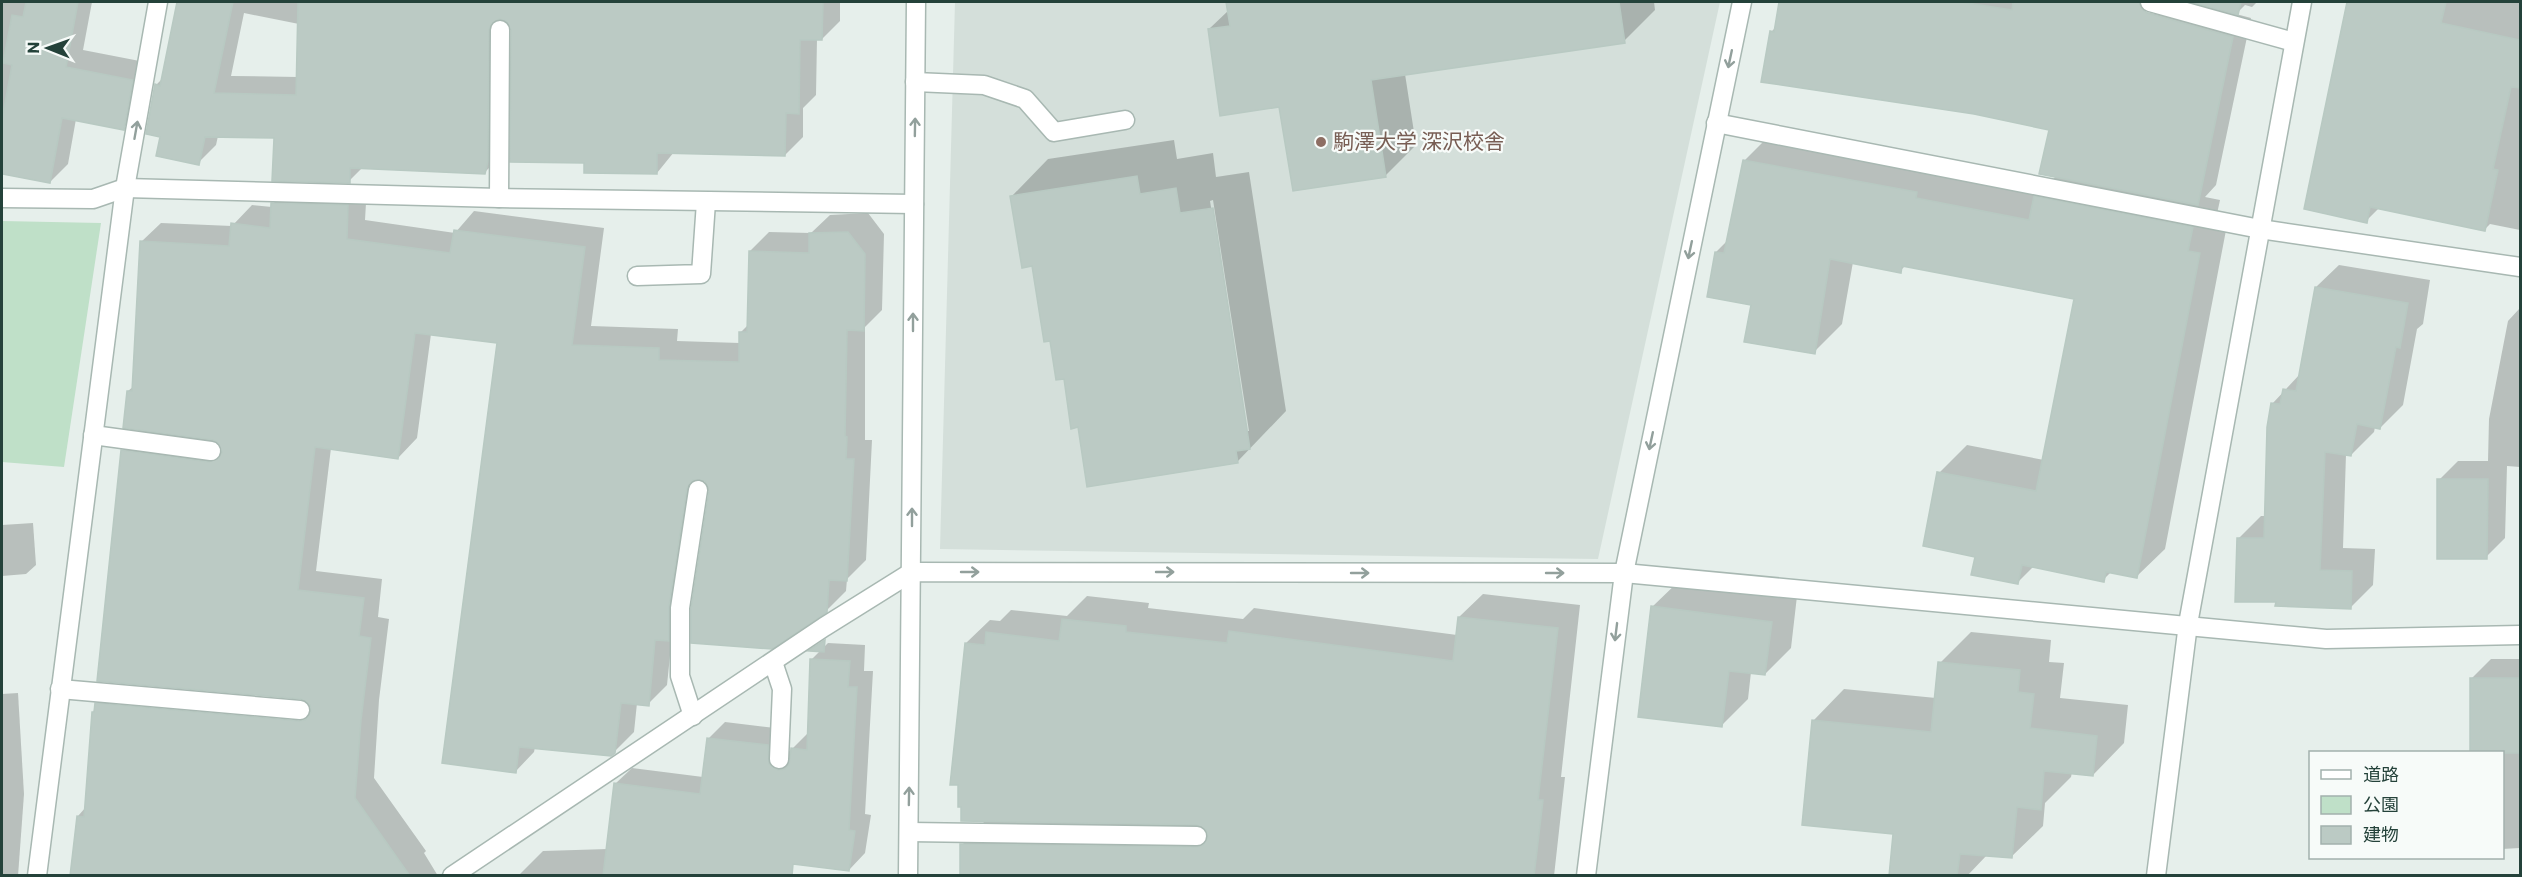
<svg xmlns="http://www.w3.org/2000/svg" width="2522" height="877" viewBox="0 0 2522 877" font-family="Commissioner,'Noto Sans JP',sans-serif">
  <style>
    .built { fill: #d4dfda }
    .green { fill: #bfe0c8 }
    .shadow { fill: #0003; fill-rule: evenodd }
    .building { fill: #bbcac4; stroke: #b8c9c2; stroke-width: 1.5 }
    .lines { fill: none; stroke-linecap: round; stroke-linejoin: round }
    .minor-casing { stroke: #a8b8b2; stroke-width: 21 }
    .minor { stroke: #fff; stroke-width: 18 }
    .oneway { stroke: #92a09c }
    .education-dot { fill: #8d6e63; stroke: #f7fbf9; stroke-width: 2 }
    .labels { text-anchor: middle; stroke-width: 4.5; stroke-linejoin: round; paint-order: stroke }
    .education-label { font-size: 21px; fill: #785e54; stroke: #f7fbf9; text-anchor: start }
  </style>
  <rect width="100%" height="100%" fill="#e6efeb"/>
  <polygon class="built" points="955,2 1720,2 1598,559 940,549"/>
  <polygon class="green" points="2,221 101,223 64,467 2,462"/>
  <g class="shadow">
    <polygon points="2,2 92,2 83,50 150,63 141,110 123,128 76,119 68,164 50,182 2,173"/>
    <path d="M178 2H840V21L822 39 817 38 816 95 803 108V137L785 155 674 152 657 173 586 161 506 20 505 142 502 155 484 173 363 167 349 181 276 137 218 136 216 145 198 163 162 136 156 85 163 78ZM244 13 299 24 298 77 231 76Z"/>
    <polygon points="1227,2 1654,2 1655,10 1624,41 1405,74 1416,145 1385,176 1281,105 1209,29 1229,10"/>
    <polygon points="1781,2 2094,2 2171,17 2186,2 2257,2 2252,7 2245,5 2236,14 2251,18 2216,185 2205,197 2220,200 2215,223 2227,225 2165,549 2137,576 2112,571 2103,580 2034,566 2018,582 1977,555 1939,473 1967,445 2044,460 2076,298 1906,265 1900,271 1853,262 1842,324 1814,352 1752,304 1716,252 1728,240 1744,161 1772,133 2043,190 2056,176 2050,129 1771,32 1776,27"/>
    <polygon points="2349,2 2520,2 2520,230 2490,224 2484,230 2379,208 2366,221 2306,208"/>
    <path d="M1174 140 1177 159 1213 153 1216 177 1249 172 1286 411 1238 461 1080 426 1051 339 1034 264 1012 196 1048 159ZM1213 200 1249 431H1246L1210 201Z"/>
    <path d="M292 184 367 186 365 220 455 233 474 211 604 228 591 326 678 329 677 341 740 343 741 332 749 324 750 251 769 232 811 233 830 215 868 213 884 234 882 310 865 327V440H872L866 560 847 579 846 591 826 611 711 491 704 479 688 586 672 636 667 685 648 704 637 703 634 732 614 752 535 747 534 752 515 772 499 341 431 334 417 438 398 458 331 448 316 571 382 579 378 617 389 619 379 700 374 778 426 851 424 853 438 876H70L78 816 86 807 93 713 96 704 116 685 308 702 122 451 144 429 128 391 134 386 141 242 161 223 232 226 252 205 272 207 273 204ZM109 703 307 720 306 723 109 706Z"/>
    <polygon points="2339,265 2430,280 2423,324 2417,329 2403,405 2380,428 2375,427 2374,432 2351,455 2346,454 2343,548 2375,549 2373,585 2350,608 2277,601 2238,539 2261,516 2266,516 2272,404 2301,373 2316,287"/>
    <polygon points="2520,308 2520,467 2507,466 2505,538 2486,557 2439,480 2458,461 2488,461 2489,419 2508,321"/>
    <polygon points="33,523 36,565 26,574 2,576 2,525"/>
    <polygon points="1679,581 1797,596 1791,648 1765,674 1751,672 1748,699 1722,725 1652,607"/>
    <polygon points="1483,594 1580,605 1561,777 1565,777 1554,876 961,876 962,845 986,820 966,643 990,620 1000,621 1011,610 1067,616 1087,596 1149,603 1148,608 1243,619 1254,608 1457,635 1459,617"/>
    <polygon points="1971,632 2051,640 2049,662 2064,663 2060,698 2128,705 2124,743 2093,775 2072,772 2071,777 2045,803 2043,826 2011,857 1987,855 1967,876 1891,876 1895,833 1813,721 1844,689 1936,698 1940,663"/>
    <polygon points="828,643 865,645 864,671 873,671 865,814 871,815 865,853 849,870 786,862 785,876 518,876 543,851 608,849 615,784 632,768 703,777 708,739 725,722 784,729 785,748 792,753 792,749 809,732 812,659"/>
    <polygon points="2491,659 2520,659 2520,848 2502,849 2502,752 2472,678"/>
    <polygon points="18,693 24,794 18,876 2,876 2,694"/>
  </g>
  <g class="building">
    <polygon points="26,2 78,2 66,67 133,80 124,130 62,118 50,183 2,174 2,119 12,65 3,63 12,15 23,17"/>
    <polygon points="177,2 233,2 214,93 296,95 298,2 823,2 822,40 800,40 799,114 786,113 785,156 657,153 657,174 584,173 584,163 510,162 511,30 506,21 499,19 491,24 489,30 488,161 485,174 350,168 350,183 272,181 274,138 205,137 199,165 156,156 160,137 146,134 155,84 160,86"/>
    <polygon points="1226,2 1619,2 1625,43 1371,80 1386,177 1293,191 1279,107 1220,116 1208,29 1230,26"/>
    <polygon points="1779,2 1961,2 2012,10 2013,2 2139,2 2142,9 2147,13 2233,37 2198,205 2039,174 2049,130 1974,114 1761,82 1770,31 1774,32"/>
    <polygon points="2190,2 2241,2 2238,15"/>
    <polygon points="2347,2 2446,2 2441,23 2520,40 2520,88 2511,87 2493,169 2498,170 2485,231 2370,207 2367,223 2304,209"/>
    <polygon points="1743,160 1917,192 1916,198 2029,220 2034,196 2193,227 2188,251 2200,253 2137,578 2106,572 2104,582 2022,565 2018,584 1971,575 1975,557 1923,546 1937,472 2036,491 2074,299 1902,266 1901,273 1830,259 1815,354 1744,342 1751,305 1707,297 1715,252 1724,253"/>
    <polygon points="1137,176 1140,194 1176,188 1180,213 1213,208 1250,449 1236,451 1238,463 1087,487 1078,427 1071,429 1064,379 1056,380 1050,341 1044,342 1032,266 1022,268 1010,196"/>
    <polygon points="271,203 348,205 347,239 450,253 454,230 585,247 572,345 659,348 659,360 739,362 739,332 747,332 749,251 809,253 809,233 848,232 865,254 864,331 847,330 845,436 847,437 846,459 854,459 847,581 829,580 827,612 772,649 691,643 691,609 709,491 705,481 693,480 687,488 669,606 669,641 655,640 649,706 621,703 615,753 611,756 519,747 516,773 442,763 497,343 415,333 398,459 315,447 298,590 364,598 359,636 371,638 361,720 355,798 410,876 70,876 77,816 84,817 92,712 94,712 95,703 299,721 305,720 311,712 310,705 301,699 97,681 121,450 209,462 219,458 222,452 218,443 213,440 123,428 127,391 132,391 140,241 229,246 231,223 270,228"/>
    <polygon points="2315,287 2408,303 2400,348 2396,347 2380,429 2357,424 2351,456 2325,452 2320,570 2352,571 2351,609 2275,606 2276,602 2235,602 2237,538 2264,538 2267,427 2271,403 2280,404 2283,389 2296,391"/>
    <polygon points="2437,479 2488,479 2487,559 2437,559"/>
    <polygon points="1651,606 1772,622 1765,675 1729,671 1722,727 1638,717"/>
    <polygon points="1458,617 1558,628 1538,800 1543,800 1534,876 960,876 960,844 1197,847 1203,845 1208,837 1206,830 1197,825 961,821 961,807 958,807 958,785 950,785 965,643 985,645 986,632 1059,641 1062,619 1126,626 1126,632 1227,643 1229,631 1453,661"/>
    <polygon points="825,640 824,652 808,651"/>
    <polygon points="810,659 850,661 848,687 857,687 849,830 855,831 849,871 793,864 792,876 603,876 614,783 700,794 707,738 768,745 769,764 778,770 785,769 789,765 791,748 807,750"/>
    <polygon points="1938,662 2020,670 2018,692 2034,694 2030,728 2097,736 2093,776 2044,771 2041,810 2017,807 2012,858 1960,854 1957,876 1889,876 1893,834 1802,825 1812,720 1931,732"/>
    <rect x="2470" y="678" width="50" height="75"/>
  </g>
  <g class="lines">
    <g class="minor-casing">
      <g id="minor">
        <polyline points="2150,2 2294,42"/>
        <polyline points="915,82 984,85 1025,99 1054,132 1125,120"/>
        <polyline points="1716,123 2260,229 2520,267"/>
        <polyline points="2,198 93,199 125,188 499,198 914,204"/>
        <polyline points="499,198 500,30"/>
        <polyline points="637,276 701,274 706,202"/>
        <polyline points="93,435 211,451"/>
        <polyline points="773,662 782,689 779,759"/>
        <polyline points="60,689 300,710"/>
        <polyline points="693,716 680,676 680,608 698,490"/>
        <polyline points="909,832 1197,836"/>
        <polyline points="37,876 125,188 158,2"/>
        <polyline points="452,876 824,627 912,572 1624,573 2326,639 2520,635"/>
        <polyline points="908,876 916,2"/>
        <polyline points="1586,876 1624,573 1742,2"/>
        <polyline points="2156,876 2188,624 2302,2"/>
      </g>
    </g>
    <use href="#minor" class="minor"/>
  </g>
  <defs><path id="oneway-shaft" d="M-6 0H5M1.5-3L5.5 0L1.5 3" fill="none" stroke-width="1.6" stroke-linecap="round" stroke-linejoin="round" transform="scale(1.5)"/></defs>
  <g class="oneway">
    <use href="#oneway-shaft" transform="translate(1730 59) rotate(102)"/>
    <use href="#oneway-shaft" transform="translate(915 127) rotate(-89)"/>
    <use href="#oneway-shaft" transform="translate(136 130) rotate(-80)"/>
    <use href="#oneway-shaft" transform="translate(1690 250) rotate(102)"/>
    <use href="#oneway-shaft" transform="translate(913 322) rotate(-90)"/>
    <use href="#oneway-shaft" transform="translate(1651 441) rotate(102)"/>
    <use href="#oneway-shaft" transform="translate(912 517) rotate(-90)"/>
    <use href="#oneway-shaft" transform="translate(970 572)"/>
    <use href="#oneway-shaft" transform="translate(1165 572)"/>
    <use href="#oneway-shaft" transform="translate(1360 573)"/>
    <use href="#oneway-shaft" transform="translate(1555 573)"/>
    <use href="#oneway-shaft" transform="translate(1616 632) rotate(97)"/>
    <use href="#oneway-shaft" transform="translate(909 796) rotate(-89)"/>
  </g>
  <circle class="education-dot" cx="1321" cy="142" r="6"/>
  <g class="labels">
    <g class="education-label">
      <text x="1333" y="149">駒澤大学 深沢校舎</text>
    </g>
  </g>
  <rect width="2522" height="877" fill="none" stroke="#24423a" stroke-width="6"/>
  <rect x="2309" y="751" width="195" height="108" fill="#f7fbf9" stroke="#a3b1ad" stroke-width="1.5"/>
  <rect x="2321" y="770" width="30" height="9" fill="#ffffff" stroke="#a3b1ad" stroke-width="1.5"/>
  <text x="2363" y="781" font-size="18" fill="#24423a">道路</text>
  <rect x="2321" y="796" width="30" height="18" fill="#bfe0c8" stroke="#a3b1ad" stroke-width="1.5"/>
  <text x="2363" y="811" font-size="18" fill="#24423a">公園</text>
  <rect x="2321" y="826" width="30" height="18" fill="#bbcac4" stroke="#a3b1ad" stroke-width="1.5"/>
  <text x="2363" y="841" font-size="18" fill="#24423a">建物</text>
  <g transform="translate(48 48) rotate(271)" stroke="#f7fbf9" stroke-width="4.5" paint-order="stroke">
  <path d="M0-4.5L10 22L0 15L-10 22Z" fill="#24423a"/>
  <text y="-9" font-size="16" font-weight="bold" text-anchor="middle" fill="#24423a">N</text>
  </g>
</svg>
